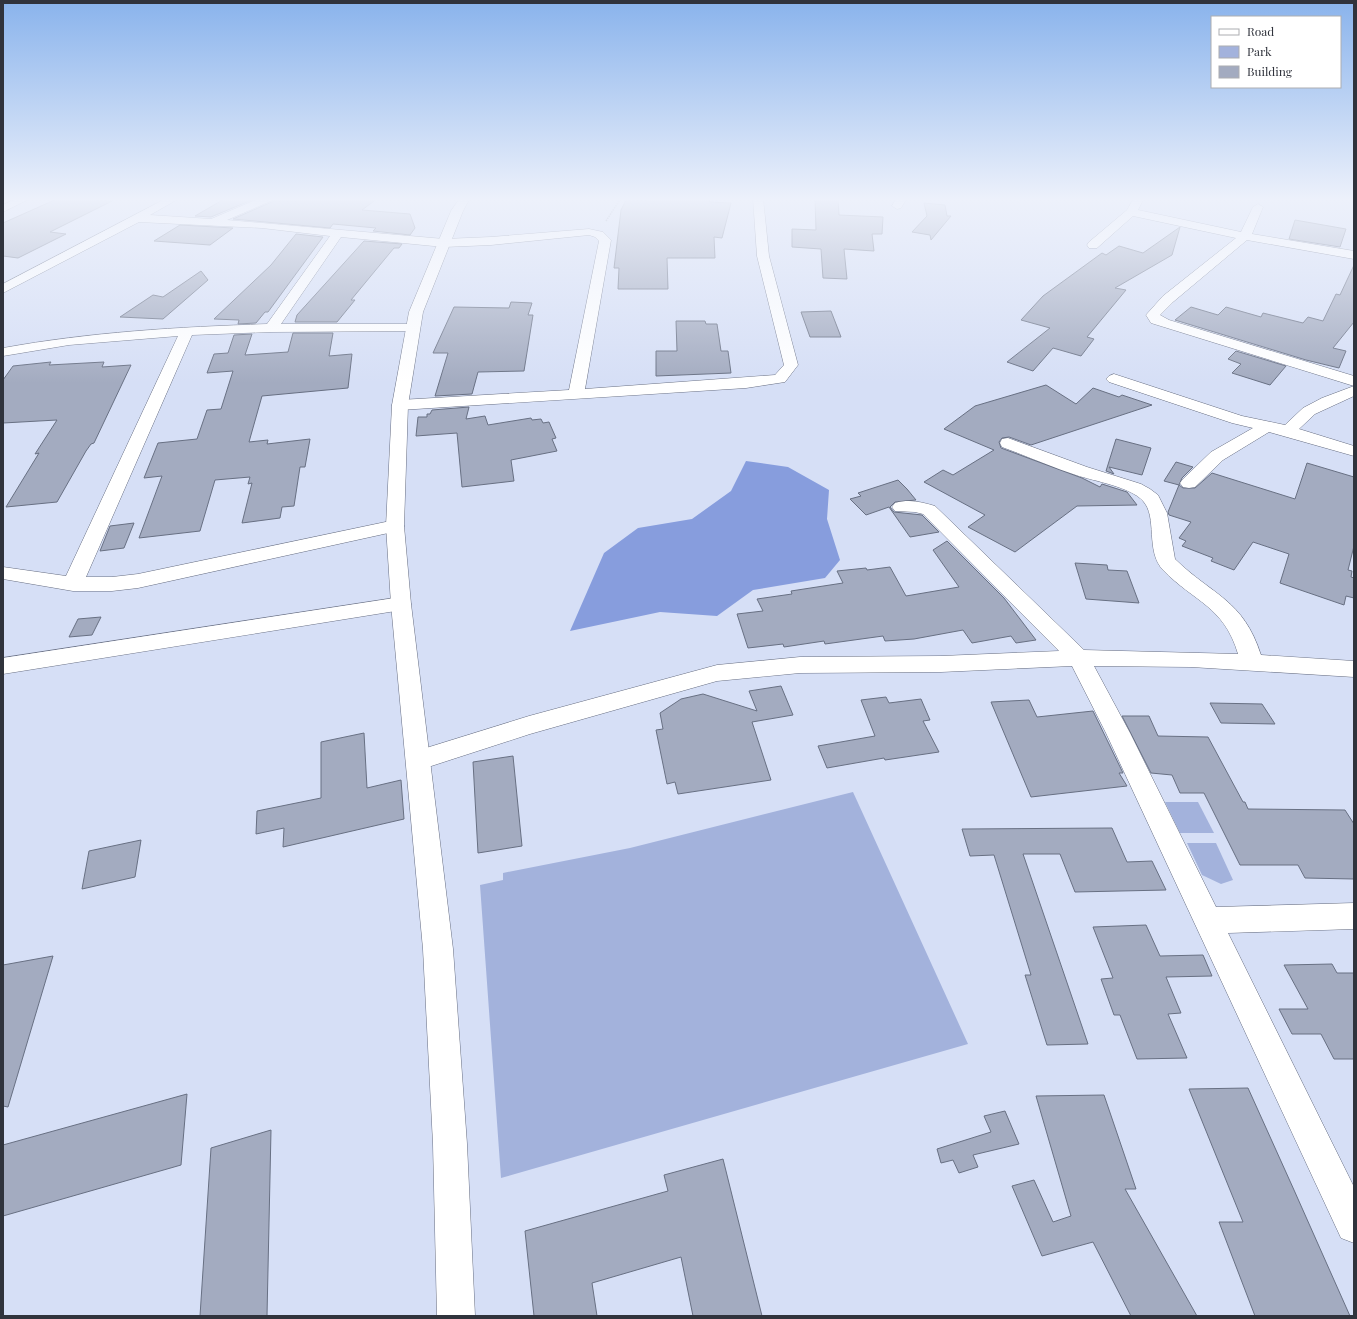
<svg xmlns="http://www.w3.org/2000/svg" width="1357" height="1319" viewBox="0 0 1357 1319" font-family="'Playfair Display',serif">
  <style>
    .green { fill: #a3b2dc }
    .forest { fill: #879ddd }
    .building { fill: #a3abc0; stroke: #687083 }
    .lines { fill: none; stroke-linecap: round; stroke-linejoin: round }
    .minor-casing { stroke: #676e82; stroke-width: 1 }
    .tertiary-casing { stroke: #676e82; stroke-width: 1 }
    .path { stroke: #8e94a5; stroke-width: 1.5; stroke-dasharray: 1.5 1; stroke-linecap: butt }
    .minor { fill: #fff; fill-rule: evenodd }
    .tertiary { fill: #fff; fill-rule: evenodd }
  </style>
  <rect width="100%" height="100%" fill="#d6dff6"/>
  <g class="green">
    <polygon points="853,792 968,1044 501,1178 480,885 503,880 503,873 630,848"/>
    <polygon points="1165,802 1198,802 1214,833 1180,833"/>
    <polygon points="1187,843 1216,843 1233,880 1221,884 1202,875"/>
  </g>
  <polygon class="forest" points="746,461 788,467 829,490 827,519 840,560 825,578 753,590 717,616 660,612 570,631 604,553 638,528 692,519 731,491"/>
  <g class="building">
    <polygon points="59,198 112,201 50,232 66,234 18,258 3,256 3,223"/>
    <polygon points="226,198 254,199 211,217 195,216"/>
    <polygon points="301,198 378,198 362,210 410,214 415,228 410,235 373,231 376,228 333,224 330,228 233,219 274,201 296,201"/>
    <polygon points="658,198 710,198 709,202 731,203 722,238 714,237 715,258 667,258 668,289 618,289 619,268 614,268 621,210 626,200 656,201"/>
    <polygon points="815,198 838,198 839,215 883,217 882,234 872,234 874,251 844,249 847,279 823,278 821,249 792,247 792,229 816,230"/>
    <polygon points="924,203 945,205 947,216 951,216 931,240 930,235 912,232 927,216"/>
    <polygon points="1295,220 1346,229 1340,247 1289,239"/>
    <polygon points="180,225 233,228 210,245 154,241"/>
    <polygon points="1180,227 1172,255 1115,288 1126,290 1087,337 1094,339 1081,356 1053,348 1033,371 1007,362 1050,328 1021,320 1043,296 1102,253 1106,255 1119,246 1143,253"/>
    <polygon points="296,234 323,237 268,312 265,312 256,323 238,324 239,320 214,319 271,265"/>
    <polygon points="364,241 402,244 399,248 394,248 389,254 351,300 355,300 337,322 295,322 297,315"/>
    <polygon points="1354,265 1354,322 1333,348 1346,351 1339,368 1306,360 1175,320 1191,307 1218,315 1226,307 1261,317 1263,313 1303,323 1308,317 1323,321 1336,294 1340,295"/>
    <polygon points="201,271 208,280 163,319 120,317 153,295 163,297"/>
    <polygon points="511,302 532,303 528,315 533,315 524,371 478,372 472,394 435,396 448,353 433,353 454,307 509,308"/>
    <polygon points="831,311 841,337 810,337 801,312"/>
    <polygon points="676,321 705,321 706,324 717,324 721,351 728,351 731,373 656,376 656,351 677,351"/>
    <polygon points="293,333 333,333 329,356 352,354 348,388 262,396 249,442 268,440 267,444 310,439 305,467 300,467 294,506 282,507 280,518 242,523 252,483 248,484 250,477 215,480 200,531 139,538 162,476 144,478 158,443 197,439 207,410 221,409 233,371 207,373 214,354 228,353 234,335 252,334 245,355 288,352"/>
    <polygon points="1236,351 1286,366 1270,385 1232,373 1241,364 1228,359"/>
    <polygon points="51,362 49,365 104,362 102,367 131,365 94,443 91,444 86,451 57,502 6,507 39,453 35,454 57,420 3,423 3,380 13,366"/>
    <polygon points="1046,385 1076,404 1093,388 1119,397 1122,395 1152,405 1031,445 1009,437 1002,438 999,442 1001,448 1082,478 1100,487 1102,484 1127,492 1137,505 1077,506 1015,552 968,527 985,515 924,482 943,470 953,475 994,450 944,429 975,406"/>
    <polygon points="469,407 466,419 485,416 488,425 531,418 532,420 541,419 543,423 549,422 556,438 552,439 557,451 511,460 514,481 462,487 457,433 416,436 418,417 427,417 427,414 430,414 432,410"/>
    <polygon points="1116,439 1151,448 1142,475 1109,467 1114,474 1106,471"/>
    <polygon points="1176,462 1193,467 1182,478 1179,485 1164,481"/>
    <polygon points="1307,463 1354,477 1354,546 1348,570 1352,571 1351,577 1354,578 1354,598 1346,596 1344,605 1280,583 1289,554 1253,542 1234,570 1211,561 1213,558 1182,546 1186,541 1179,538 1191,522 1169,515 1168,512 1179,485 1183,488 1195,488 1212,473 1295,499"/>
    <polygon points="898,480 907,489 916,500 895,502 890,507 894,512 922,515 939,532 910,537 889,507 866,515 850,499 861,496 858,493"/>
    <polygon points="134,523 124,548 100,551 110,526"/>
    <polygon points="947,541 1004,598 1036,640 1016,643 1011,636 972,643 963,630 914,639 885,641 883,636 825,644 824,641 784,647 783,644 748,648 737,614 763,611 757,599 792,594 791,591 843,583 837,571 866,568 867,570 890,567 906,596 959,587 933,550"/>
    <polygon points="1075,563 1107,565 1108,570 1127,571 1139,603 1086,599"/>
    <polygon points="101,617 92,635 69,637 78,619"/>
    <polygon points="781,686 793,715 752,722 771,780 678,794 675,782 667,784 656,730 663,729 660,713 681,699 703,694 757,711 749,691"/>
    <polygon points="886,697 889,703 921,699 930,720 923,721 939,752 885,760 884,758 827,768 818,746 875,736 861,700"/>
    <polygon points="1029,700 1037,717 1093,711 1123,773 1119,773 1127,786 1031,797 991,702"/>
    <polygon points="1210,703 1262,704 1275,724 1221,723"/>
    <polygon points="1122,716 1149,716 1158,736 1208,737 1243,802 1245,802 1248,809 1345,810 1354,824 1354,879 1305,878 1298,865 1240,865 1204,793 1180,793 1172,775 1151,773"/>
    <polygon points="364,733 367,788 401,780 404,819 283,847 284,828 256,834 257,811 321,798 321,742"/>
    <polygon points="513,756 522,846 478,853 473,762"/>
    <polygon points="1112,828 1127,862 1152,861 1166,890 1075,892 1060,854 1023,854 1088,1044 1047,1045 1025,975 1031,975 994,855 970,856 962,829"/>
    <polygon points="141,840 135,877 82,889 89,851"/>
    <polygon points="1146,925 1160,956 1203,955 1212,976 1166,977 1181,1013 1168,1014 1187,1058 1137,1059 1120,1015 1114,1015 1101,979 1113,978 1093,927"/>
    <polygon points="53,956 8,1107 3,1106 3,965"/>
    <polygon points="1332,964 1337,973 1354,973 1354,1059 1334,1059 1321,1034 1292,1034 1279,1009 1308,1009 1284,965"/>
    <polygon points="1248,1088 1294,1190 1350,1316 1255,1316 1219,1222 1243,1222 1189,1089"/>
    <polygon points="187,1094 181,1165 3,1216 3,1145"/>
    <polygon points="1104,1095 1136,1189 1125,1189 1197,1316 1131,1316 1093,1242 1042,1256 1012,1186 1034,1180 1053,1222 1071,1216 1036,1096"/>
    <polygon points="1005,1111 1019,1144 973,1155 978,1167 959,1173 953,1160 941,1163 937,1149 991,1132 984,1116"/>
    <polygon points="271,1130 267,1316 200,1316 211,1148"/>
    <polygon points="723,1159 762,1316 693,1316 681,1257 592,1283 597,1316 534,1316 525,1231 668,1191 664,1175"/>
  </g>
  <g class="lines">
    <g class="minor-casing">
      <g id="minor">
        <polygon points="18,198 31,198 3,212 3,205"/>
        <path d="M167 198H180L150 215 211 219 260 198H274L273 200 227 220 444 239 491 237 589 229 603 232 611 240 585 389 775 375 784 365 757 256 753 198H763L769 256 798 365 785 382 746 388 400 410 394 408 392 405 394 402 400 400 569 390 599 241 595 237 589 235 491 245 444 247 341 237 281 324H412L417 325 419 328 417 331 271 332 192 335 86 577H112L138 574 395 520 402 522 404 526 402 530 138 588 112 591H73L3 579V567L66 576 178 336 69 345 3 356V348C90 332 178 327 267 324L330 236 262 228 139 222 3 293V284Z"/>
        <polygon points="897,198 907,198 901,208 897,209 892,206"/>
        <polygon points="1134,198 1144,198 1138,210 1241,232 1253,207 1258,204 1263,207 1252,234 1354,251 1354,259 1247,240 1173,302 1160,315 1169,320 1354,376 1354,386 1151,323 1146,315 1163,296 1236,238 1133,216 1097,248 1089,248 1087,245 1089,242 1127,210"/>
        <polygon points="1114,374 1242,416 1285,425 1303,408 1322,398 1354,386 1354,396 1315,414 1299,429 1354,446 1354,456 1269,432 1223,460 1195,487 1189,488 1183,487 1180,483 1183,479 1211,452 1253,428 1232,423 1109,382 1106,379 1109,376"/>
        <path d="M1008 438 1087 467 1141 484 1150 489 1158 495 1167 513 1175 559C1213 596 1243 599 1261 655L1354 661V677L1191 667 1094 666 1130 733 1216 907 1354 903V929L1228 933 1354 1187V1243L1341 1238 1106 733 1072 666 941 672 800 673 717 681 530 734 419 770 410 767 407 760 410 753 529 716 717 665 800 657 941 656 1059 651 923 514 915 512 895 511 892 507 895 503C910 499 921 502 935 506L1084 650 1238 654C1224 606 1194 602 1163 570 1145 551 1158 517 1143 501 1131 487 1094 481 1076 475 1051 467 1027 456 1002 447L1000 443 1002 439Z"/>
        <polygon points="401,597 408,599 411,604 408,609 3,674 3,658"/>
      </g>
    </g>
    <g class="tertiary-casing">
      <polygon id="tertiary" points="460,198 470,198 463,211 423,312 408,405 404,526 411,604 453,949 467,1144 475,1316 437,1316 433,1144 423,949 391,604 386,526 392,405 409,312 451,211"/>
    </g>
    <polyline class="path" points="606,221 621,198"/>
    <use href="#minor" class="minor"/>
    <use href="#tertiary" class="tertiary"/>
  </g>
  <linearGradient id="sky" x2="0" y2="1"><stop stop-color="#89b3ec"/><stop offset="0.52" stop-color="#edf1fb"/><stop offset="1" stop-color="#edf1fb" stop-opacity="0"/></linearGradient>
  <rect width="1357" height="383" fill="url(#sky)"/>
  <rect width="1357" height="1319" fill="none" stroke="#30333c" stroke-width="8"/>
  <rect x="1211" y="16" width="130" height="72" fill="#ffffff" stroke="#acadb1"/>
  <rect x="1219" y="29" width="20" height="6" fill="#ffffff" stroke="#acadb1"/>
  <text x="1247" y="36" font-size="12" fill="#30333c">Road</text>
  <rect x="1219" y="46" width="20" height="12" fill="#a3b2dc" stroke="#acadb1"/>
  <text x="1247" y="56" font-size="12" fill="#30333c">Park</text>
  <rect x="1219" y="66" width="20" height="12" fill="#a3abc0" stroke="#acadb1"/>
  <text x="1247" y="76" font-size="12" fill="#30333c">Building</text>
</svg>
